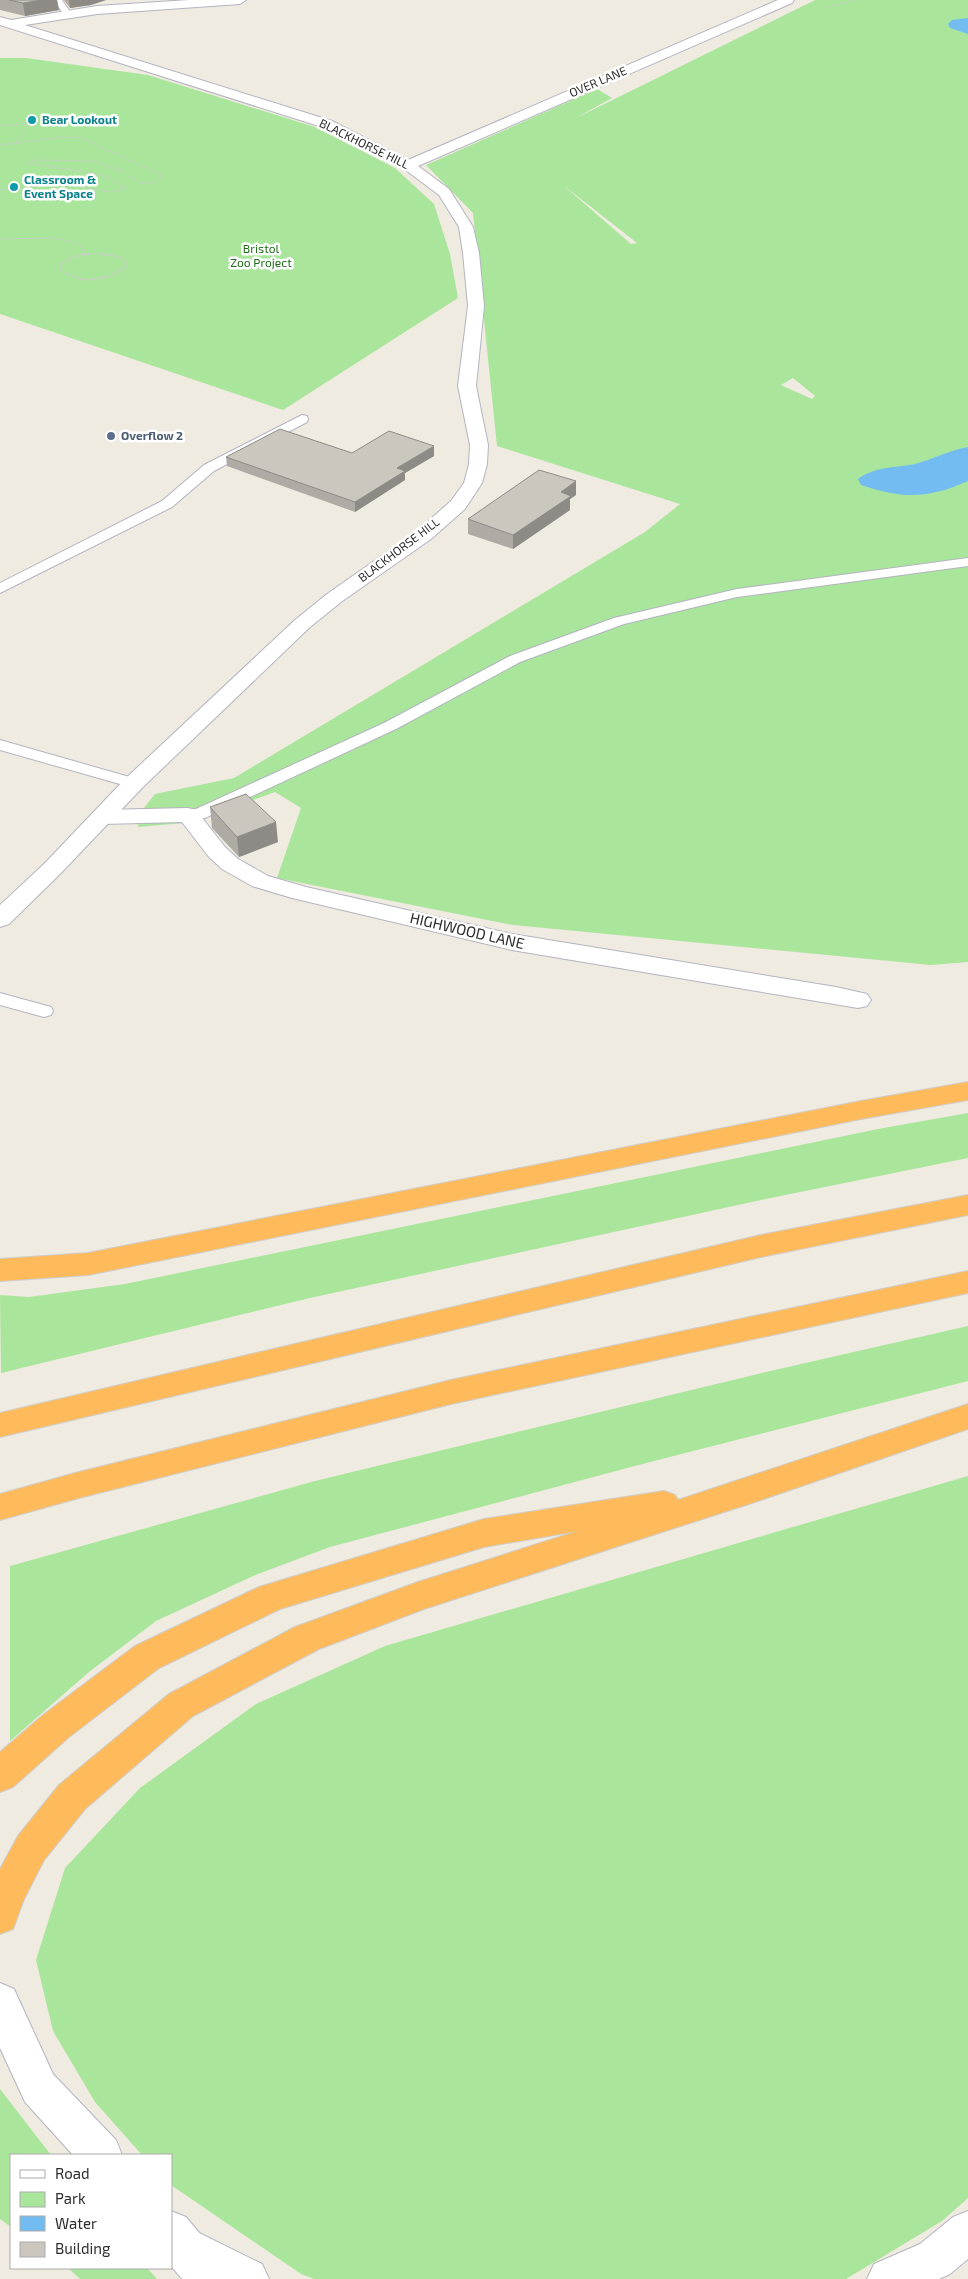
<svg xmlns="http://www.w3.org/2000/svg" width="968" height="2279" viewBox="0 0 968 2279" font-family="'Exo 2',sans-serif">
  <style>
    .green { fill: #aae59c; fill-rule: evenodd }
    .water { fill: #73bcf1 }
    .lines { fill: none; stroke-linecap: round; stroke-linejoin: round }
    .lane-casing { stroke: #b3b4c1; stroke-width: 2 }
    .street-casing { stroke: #b3b4c1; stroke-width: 2 }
    .secondary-casing { stroke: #b3b4c1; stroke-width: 2 }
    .highway-casing { stroke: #cdcdcd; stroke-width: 2 }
    .path-far1 { stroke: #cdcdcd; stroke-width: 1; stroke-dasharray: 2 1; stroke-linecap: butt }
    .path { stroke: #cdcdcd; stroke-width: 2; stroke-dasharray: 2.5 2; stroke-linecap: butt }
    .lane { fill: #fff; fill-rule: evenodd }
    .street { fill: #fff; fill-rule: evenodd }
    .secondary { fill: #fff; fill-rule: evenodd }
    .highway { fill: #ffbb5b; fill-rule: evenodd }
    .wall { fill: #afaba4 }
    .shaded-wall { fill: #8e8b86 }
    .building { fill: #cbc7bf; stroke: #8e8b86 }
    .culture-dot { fill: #0f9aa8; stroke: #fff; stroke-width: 2 }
    .service-dot { fill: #5c6f8a; stroke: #fff; stroke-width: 2 }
    .labels { text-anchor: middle; stroke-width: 5; stroke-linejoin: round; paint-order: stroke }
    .far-street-label { font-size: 12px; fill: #2d2d2d; stroke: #fff }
    .far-culture-label { font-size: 12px; font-weight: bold; fill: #0d838f; stroke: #fff; text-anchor: start }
    .far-park-label { font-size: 12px; fill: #1f6e1a; stroke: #fff }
    .far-service-label { font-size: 12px; font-weight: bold; fill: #4e5e75; stroke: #fff; text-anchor: start }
    .street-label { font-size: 15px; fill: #2d2d2d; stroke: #fff }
  </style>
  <rect width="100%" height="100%" fill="#efebe0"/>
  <g class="green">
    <path d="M815 0H968V962L931 965 513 925 277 878 301 808 275 792 194 822 138 827 140 813 155 794 234 778 645 532 680 504 497 446 473 213 426 165 597 89 612 98 576 118ZM563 185 637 243 631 244ZM793 378 815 396 812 399 781 385Z"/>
    <polygon points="0,58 26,58 148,75 315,127 395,168 434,204 450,254 458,298 283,410 0,314"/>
    <polygon points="968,1113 968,1158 761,1200 310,1298 1,1373 0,1295 29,1297 125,1284 878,1129"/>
    <polygon points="968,1326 968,1381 650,1462 330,1547 253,1576 156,1621 89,1672 10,1741 10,1566 315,1481 766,1372"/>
    <polygon points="968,1476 968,2198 942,2221 846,2279 314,2279 301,2274 171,2185 171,2155 142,2155 95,2102 53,2031 36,1960 65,1868 140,1788 256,1704 385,1646"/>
    <polygon points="0,2089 51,2155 11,2155 11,2227 0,2219"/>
    <polygon points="68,2268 147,2268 157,2279 80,2279"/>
  </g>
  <g class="water">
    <polygon points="968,18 968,34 950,28 948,24 952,20"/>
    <path d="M968 447V481C928 499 902 499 861 485L858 479C876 466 895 468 915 464 933 459 950 450 968 447Z"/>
  </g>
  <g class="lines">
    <g class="lane-casing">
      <g id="lane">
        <polygon points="54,0 62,0 71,13 70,15 64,15"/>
        <polygon points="302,415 307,416 308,419 307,422 214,471 172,507 0,593 0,583 162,501 204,465"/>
        <polygon points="968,558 968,566 737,597 624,624 520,662 396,729 205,818 188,820 182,819 180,815 182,811 196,809 384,723 510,656 614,618 737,589"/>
        <polygon points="0,740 140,780 142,783 140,786 134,788 0,750"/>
        <polygon points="0,993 51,1007 53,1011 51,1015 44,1017 0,1005"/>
      </g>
    </g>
    <g class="street-casing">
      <g id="street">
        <polygon points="188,808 196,810 225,847 238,859 268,876 306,887 512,934 836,987 867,994 871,1000 867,1006 858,1008 512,950 292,898 252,886 222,869 209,857 182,822 102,824 94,822 90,817 94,812 102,810"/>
        <polygon points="968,2211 968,2259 950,2274 939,2279 867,2279 874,2264 920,2244 953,2217"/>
        <polygon points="193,2230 262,2264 269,2279 203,2279 178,2266 172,2251 178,2236"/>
      </g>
    </g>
    <g class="secondary-casing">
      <g id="secondary">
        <polygon points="189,0 246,0 240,4 97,14 25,25 332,121 408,160 778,0 794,0 792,3 418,166 449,189 473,227 479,253 484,306 476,386 488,445 487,464 482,483 465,509 431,539 341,602 309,628 142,788 60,874 9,924 0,927 0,905 44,864 126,778 295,620 327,594 417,531 451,501 464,483 469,464 470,445 458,386 468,306 463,253 459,227 439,195 403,168 322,127 0,25 0,17 11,20 97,6"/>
        <polygon points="0,1983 14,1989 53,2074 116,2140 122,2155 73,2155 25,2102 0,2048"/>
        <polygon points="171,2211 186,2217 225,2264 232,2279 182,2279 171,2266"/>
      </g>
    </g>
    <g class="highway-casing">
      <g id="highway">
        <polygon points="968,1082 968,1100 861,1119 88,1275 0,1281 0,1259 88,1253 861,1101"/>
        <polygon points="968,1195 968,1215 761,1257 0,1437 0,1413 761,1235"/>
        <polygon points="968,1271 968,1293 451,1404 79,1498 0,1520 0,1494 79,1472 451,1380"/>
        <polygon points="968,1404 968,1429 755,1502 424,1609 319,1649 193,1716 85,1809 44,1860 24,1899 13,1929 0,1934 0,1869 18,1836 59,1785 169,1694 295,1627 418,1582 578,1531 484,1547 280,1609 159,1668 69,1737 13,1787 0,1792 0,1752 43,1715 135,1646 259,1587 484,1519 664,1491 675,1495 678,1500"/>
      </g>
    </g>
    <g class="path-far1">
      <polyline points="826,8 855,0"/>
      <polyline points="0,125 31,124"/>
      <polyline points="16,144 32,122"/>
      <polyline points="0,145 62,137 81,138 162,175 160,179 151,183 139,183 123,171 92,161 35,160 28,163 103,175 126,188 111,192 64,184 0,190"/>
      <polyline points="0,239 55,238 79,244 85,254"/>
      <polyline points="81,255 98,253 109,255"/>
    </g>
    <path class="path" d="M89 254 73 257 60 265V270C81 284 107 282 126 266L125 261 120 257 102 254"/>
    <use href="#lane" class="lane"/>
    <use href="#street" class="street"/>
    <use href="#secondary" class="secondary"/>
    <use href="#highway" class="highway"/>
  </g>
  <g class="wall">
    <polygon points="0,0 57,0 59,10 25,16 0,10"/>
    <polygon points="64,0 106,0 91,5 70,8"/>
    <polygon points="352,453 434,456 405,473 405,480 355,512 227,466 226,457"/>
    <polygon points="576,495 570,499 570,510 513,549 468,534 468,519"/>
    <polygon points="210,807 278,842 239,857 212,828"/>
  </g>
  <g class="shaded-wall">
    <polygon points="43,0 57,0 59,10 25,16 23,3"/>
    <polygon points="69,0 106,0 91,5 70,8"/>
    <polygon points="434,446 434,456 405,473 405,480 355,512 355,502 397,468"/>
    <polygon points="576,481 576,495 570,499 570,510 513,549 513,535 561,492"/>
    <polygon points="276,822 278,842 239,857 237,837"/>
  </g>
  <g class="building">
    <polygon points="9,0 43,0 23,3"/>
    <polygon points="280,429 352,453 389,431 434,446 397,468 405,471 355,502 226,457"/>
    <polygon points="539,470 576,481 561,492 571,496 513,535 468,519"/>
    <polygon points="246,794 276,822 237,837 210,807"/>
  </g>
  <g class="culture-dot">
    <circle cx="32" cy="120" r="5"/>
    <circle cx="14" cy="187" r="5"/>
  </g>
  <circle class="service-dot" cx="111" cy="436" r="5"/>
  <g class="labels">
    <g class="far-street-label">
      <text transform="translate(598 82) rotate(-23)" y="4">OVER LANE</text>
      <text transform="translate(364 144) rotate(26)" y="4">BLACKHORSE HILL</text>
      <text transform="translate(399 550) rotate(-37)" y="4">BLACKHORSE HILL</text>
    </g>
    <g class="far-culture-label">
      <text x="42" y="124">Bear Lookout</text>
      <text x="24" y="184">Classroom &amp;<tspan x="24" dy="14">Event Space</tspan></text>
    </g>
    <g class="far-park-label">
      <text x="261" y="253">Bristol<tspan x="261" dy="14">Zoo Project</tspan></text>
    </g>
    <g class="far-service-label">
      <text x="121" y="440">Overflow 2</text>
    </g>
    <g class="street-label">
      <text transform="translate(467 931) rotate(13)" y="5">HIGHWOOD LANE</text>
    </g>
  </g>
  <rect x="10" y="2154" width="162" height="115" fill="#ffffff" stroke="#ababab"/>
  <rect x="20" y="2170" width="25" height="8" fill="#ffffff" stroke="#ababab"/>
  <text x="55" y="2179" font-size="15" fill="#2d2d2d">Road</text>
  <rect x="20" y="2192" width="25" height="15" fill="#aae59c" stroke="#ababab"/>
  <text x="55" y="2204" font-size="15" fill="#2d2d2d">Park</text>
  <rect x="20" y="2216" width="25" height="15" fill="#73bcf1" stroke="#ababab"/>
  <text x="55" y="2229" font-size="15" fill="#2d2d2d">Water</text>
  <rect x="20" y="2242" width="25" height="15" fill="#cbc7bf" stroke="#ababab"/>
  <text x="55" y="2254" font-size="15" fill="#2d2d2d">Building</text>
</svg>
